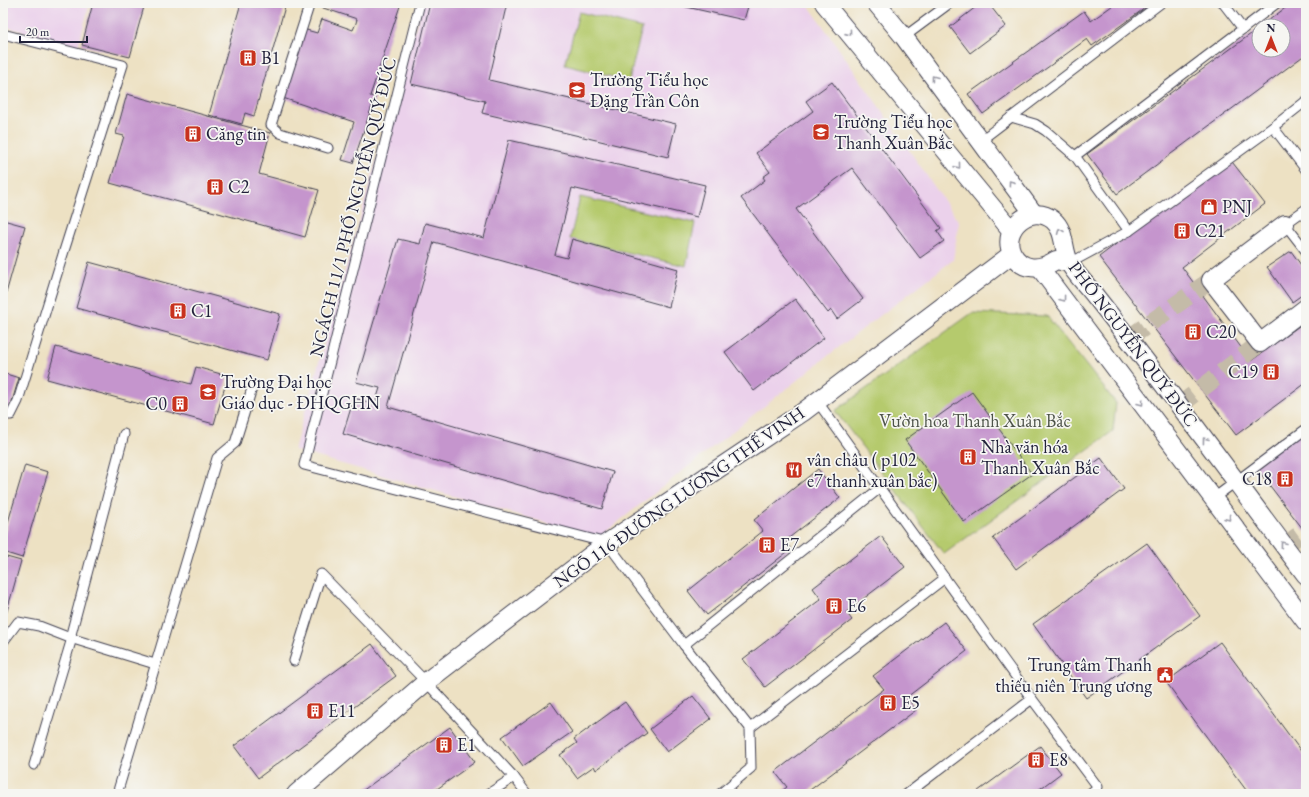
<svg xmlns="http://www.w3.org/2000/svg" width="1309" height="797" viewBox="0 0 1309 797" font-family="'EB Garamond',serif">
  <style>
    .built { fill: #ebd1eb }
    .green { fill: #b5ca6d; stroke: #6c7654 }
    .building { fill: #c595cd }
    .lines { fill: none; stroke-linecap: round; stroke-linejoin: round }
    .street-tunnel { stroke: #c4bba8; stroke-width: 18; stroke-dasharray: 18 9; stroke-linecap: butt }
    .lane-casing { stroke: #403f4f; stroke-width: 11 }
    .street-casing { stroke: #403f4f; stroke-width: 20 }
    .lane { stroke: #fff; stroke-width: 9 }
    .street { stroke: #fff; stroke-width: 18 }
    .oneway { stroke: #9c9ca7 }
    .labels { text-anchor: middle; stroke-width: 3.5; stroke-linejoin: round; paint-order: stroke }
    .poi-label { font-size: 18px; fill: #22223b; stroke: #f6f6f2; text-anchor: start }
    .street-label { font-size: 18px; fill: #22223b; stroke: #f6f6f2 }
    .park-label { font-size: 18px; fill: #4e544a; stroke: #f6f6f2 }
  </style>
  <rect width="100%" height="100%" fill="#f6f6f2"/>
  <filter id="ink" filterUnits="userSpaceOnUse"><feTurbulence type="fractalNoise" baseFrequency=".025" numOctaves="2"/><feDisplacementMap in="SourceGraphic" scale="8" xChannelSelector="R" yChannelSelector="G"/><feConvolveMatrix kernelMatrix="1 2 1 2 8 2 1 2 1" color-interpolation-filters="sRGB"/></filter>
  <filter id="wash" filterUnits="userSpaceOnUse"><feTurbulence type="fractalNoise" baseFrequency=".012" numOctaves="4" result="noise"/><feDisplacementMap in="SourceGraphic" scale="16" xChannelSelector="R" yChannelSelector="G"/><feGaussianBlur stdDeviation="0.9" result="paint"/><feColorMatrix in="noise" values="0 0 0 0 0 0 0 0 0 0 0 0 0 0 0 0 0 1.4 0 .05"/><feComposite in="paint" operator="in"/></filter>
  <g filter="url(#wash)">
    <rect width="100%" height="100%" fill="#ede1c3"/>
    <g class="built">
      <polygon points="3,3 90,3 78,47 3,26"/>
      <polygon points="423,3 807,3 959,222 953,260 834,351 598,538 294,450 392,105"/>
    </g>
    <g class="green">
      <polygon points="579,12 642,28 629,81 565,65"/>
      <polygon points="580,197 695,223 686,266 570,239"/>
      <polygon points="972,313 1047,316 1116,403 1113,431 944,554 835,411"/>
    </g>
    <g id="blocks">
      <g class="building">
        <polygon points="93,3 145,3 130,57 82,45"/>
        <polygon points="241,3 286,3 254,116 245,113 242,124 209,115"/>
        <polygon points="314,3 401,3 370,96 375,97 353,163 342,160 354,122 280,97 303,29 317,33 322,19 353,30 356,23 357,19 314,5"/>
        <polygon points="430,3 507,3 489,80 676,124 668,157 482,113 485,101 411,84"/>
        <polygon points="669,3 749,3 744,20"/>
        <polygon points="981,3 988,3 1006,26 970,53 950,27"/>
        <polygon points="1116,3 1152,3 1092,46 1087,39 983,114 968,94 1084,11 1091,21"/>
        <polygon points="1292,3 1306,3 1306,54 1117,194 1087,154 1259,28 1259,50 1283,50 1283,26 1261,26"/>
        <polygon points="832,82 941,228 937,231 944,241 920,258 852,168 796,209 863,299 837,319 831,310 828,313 741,198 765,180 763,177 770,172 756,153 813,111 806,101"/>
        <polygon points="127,94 270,133 259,174 319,190 305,237 110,183 124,136 116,134"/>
        <polygon points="509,140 705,185 697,217 572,188 555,255 567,258 572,239 678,269 669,307 434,242 388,407 613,472 602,509 343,434 354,398 375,404 380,388 356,382 398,239 420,244 425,223 484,238"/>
        <polygon points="1229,158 1265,204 1182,267 1251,361 1306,321 1306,383 1236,435 1099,257"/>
        <polygon points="3,220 25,226 3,304"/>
        <polygon points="1291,251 1306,272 1306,292 1292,302 1267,267"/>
        <polygon points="89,262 280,314 267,360 76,308"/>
        <polygon points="795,299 824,338 754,391 725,352"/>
        <polygon points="56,347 191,384 196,367 228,376 214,424 47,379"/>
        <polygon points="3,373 19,378 10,408 3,406"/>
        <polygon points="972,392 1032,474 964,522 905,440"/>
        <polygon points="1306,426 1306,533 1254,465"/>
        <polygon points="1101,458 1124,489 1016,569 993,538"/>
        <polygon points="25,465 48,472 22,558 3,552 3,539"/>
        <polygon points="818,469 840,498 785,541 791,549 707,615 688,591 763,531 754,520"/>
        <polygon points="881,536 905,567 846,612 852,620 765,687 743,659 821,599 813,588"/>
        <polygon points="1147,543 1200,616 1086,698 1033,624"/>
        <polygon points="3,556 21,561 5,618 3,621"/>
        <polygon points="944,622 967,651 907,697 916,710 806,793 807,794 778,794 787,787 775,772 884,689 873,676"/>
        <polygon points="1220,642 1306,758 1306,794 1249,794 1166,682"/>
        <polygon points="372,644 396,676 258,778 234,746"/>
        <polygon points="693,696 711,719 667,752 650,729"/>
        <polygon points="551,702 572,732 523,766 502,737"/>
        <polygon points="625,702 647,733 596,770 594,766 577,778 560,755 577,743 574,739"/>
        <polygon points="450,727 475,762 430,794 358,794"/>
        <polygon points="1040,746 1061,773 1033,794 974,794"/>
      </g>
    </g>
  </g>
  <g filter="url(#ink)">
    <use href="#blocks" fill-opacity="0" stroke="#403f4f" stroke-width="1"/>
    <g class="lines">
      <g class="street-tunnel">
        <polyline points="1129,338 1211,280"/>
        <polyline points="1179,406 1260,343"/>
        <polyline points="1284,546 1306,530"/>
      </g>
      <g class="lane-casing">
        <g id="lane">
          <polyline points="310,3 271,125 280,133 328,148"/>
          <polyline points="420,3 304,465 607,543 684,645 750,728 751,768 720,794"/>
          <polyline points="1223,3 1243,29"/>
          <polyline points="3,34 123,65 64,251 18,401 11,415 3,415"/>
          <polyline points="904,37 950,3"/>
          <polyline points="1011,117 1035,124 1046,131 1075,156"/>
          <polyline points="1273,127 1306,170"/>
          <polyline points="980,141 1161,3"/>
          <polyline points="1306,209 1285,224 1306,251"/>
          <polyline points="1129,231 1075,156 1277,3"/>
          <polyline points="1070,263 1129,231 1273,127 1306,101"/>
          <polyline points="817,401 1032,699 1098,787 1089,794"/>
          <polyline points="1214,498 1306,429"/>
          <polyline points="70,638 124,434"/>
          <polyline points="3,642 18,622 39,626 70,638 155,664"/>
          <polyline points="684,645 880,488"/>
          <polyline points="294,661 321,574 426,682 514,777 527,794"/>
          <polyline points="750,728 945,578"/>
          <polyline points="34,765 72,638"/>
          <polyline points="117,794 217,458 235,443 253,385"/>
          <polyline points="488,794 514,777"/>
          <polyline points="907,794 1032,699"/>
        </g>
      </g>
      <g class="street-casing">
        <g id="street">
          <polyline points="824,3 1011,230"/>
          <polyline points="876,3 904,37 1034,214"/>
          <polyline points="1285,224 1211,280 1260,343 1306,308"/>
          <path d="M1070 263 1056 260C1041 270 1022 272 1012 253 1000 229 1031 202 1053 220 1066 231 1062 249 1070 264 1076 275 1088 286 1096 297 1168 388 1236 482 1306 575"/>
          <polyline points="1040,268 1306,622"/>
          <polyline points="296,794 426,682 607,543 803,412 1012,254"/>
        </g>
      </g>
      <use href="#lane" class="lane"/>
      <use href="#street" class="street"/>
    </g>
    <defs><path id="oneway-chevron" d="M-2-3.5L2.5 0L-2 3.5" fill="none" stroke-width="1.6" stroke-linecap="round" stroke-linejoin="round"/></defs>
    <g class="oneway">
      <use href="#oneway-chevron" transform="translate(849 33) rotate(51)"/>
      <use href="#oneway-chevron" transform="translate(934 78) rotate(-127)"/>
      <use href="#oneway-chevron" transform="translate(958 166) rotate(51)"/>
      <use href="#oneway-chevron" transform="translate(1011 183) rotate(-126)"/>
      <use href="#oneway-chevron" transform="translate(1060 231) rotate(-112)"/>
      <use href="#oneway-chevron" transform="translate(1063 299) rotate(53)"/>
      <use href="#oneway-chevron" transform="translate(1141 403) rotate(53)"/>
      <use href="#oneway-chevron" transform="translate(1205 440) rotate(-127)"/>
      <use href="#oneway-chevron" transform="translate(1228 518) rotate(53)"/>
      <use href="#oneway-chevron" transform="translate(1283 544) rotate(-127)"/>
    </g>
  </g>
  <defs>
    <g id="building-square" transform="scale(0.9)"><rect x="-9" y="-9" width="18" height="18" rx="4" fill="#c8321e" stroke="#f6f6f2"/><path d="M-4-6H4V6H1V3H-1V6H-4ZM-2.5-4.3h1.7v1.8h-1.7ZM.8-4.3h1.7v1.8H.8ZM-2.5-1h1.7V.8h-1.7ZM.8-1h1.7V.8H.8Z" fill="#fff"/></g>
    <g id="school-square" transform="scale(0.9)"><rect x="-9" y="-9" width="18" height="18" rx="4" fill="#c8321e" stroke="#f6f6f2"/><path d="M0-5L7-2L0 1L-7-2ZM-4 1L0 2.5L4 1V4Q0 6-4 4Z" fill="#fff"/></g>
    <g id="shop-square" transform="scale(0.9)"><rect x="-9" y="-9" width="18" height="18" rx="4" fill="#c8321e" stroke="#f6f6f2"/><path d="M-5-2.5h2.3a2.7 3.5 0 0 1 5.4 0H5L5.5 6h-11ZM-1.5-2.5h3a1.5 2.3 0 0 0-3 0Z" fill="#fff"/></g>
    <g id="university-square" transform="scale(0.9)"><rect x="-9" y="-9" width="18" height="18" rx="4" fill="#c8321e" stroke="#f6f6f2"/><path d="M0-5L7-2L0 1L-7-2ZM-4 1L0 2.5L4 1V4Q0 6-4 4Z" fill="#fff"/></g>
    <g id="restaurant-square" transform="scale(0.9)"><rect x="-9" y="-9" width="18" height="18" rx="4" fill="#c8321e" stroke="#f6f6f2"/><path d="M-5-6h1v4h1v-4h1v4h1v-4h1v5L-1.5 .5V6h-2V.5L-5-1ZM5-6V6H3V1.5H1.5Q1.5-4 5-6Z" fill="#fff"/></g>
    <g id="civic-square" transform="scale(0.9)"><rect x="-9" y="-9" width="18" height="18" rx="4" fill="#c8321e" stroke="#f6f6f2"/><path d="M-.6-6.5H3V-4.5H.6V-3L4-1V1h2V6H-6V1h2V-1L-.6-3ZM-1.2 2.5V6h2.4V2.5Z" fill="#fff"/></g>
  </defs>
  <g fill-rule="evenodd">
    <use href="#building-square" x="248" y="58"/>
    <use href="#school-square" x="577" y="90"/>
    <use href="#school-square" x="821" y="132"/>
    <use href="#building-square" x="193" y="134"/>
    <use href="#building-square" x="215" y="187"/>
    <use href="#shop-square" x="1209" y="207"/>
    <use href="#building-square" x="1182" y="231"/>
    <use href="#building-square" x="178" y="311"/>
    <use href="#building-square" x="1193" y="332"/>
    <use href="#building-square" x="1271" y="372"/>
    <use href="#university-square" x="208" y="392"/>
    <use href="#building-square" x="180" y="404"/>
    <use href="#building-square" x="968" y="457"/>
    <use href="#restaurant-square" x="794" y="470"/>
    <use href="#building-square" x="1285" y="479"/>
    <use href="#building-square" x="767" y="545"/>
    <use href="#building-square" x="834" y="606"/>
    <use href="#civic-square" x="1165" y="675"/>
    <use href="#building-square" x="888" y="703"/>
    <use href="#building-square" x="315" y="711"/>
    <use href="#building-square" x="444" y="745"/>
    <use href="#building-square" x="1036" y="760"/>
  </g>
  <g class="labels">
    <g class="poi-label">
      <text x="261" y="64">B1</text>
      <text x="590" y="86">Trường Tiểu học<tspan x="590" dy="21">Đặng Trần Côn</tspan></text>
      <text x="834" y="128">Trường Tiểu học<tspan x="834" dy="21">Thanh Xuân Bắc</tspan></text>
      <text x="206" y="140">Căng tin</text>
      <text x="228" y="193">C2</text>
      <text x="1222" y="213">PNJ</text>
      <text x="1195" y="237">C21</text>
      <text x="191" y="317">C1</text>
      <text x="1206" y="338">C20</text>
      <text x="1258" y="378" text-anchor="end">C19</text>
      <text x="221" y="388">Trường Đại học<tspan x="221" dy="21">Giáo dục - ĐHQGHN</tspan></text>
      <text x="167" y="410" text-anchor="end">C0</text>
      <text x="981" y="453">Nhà văn hóa<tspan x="981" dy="21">Thanh Xuân Bắc</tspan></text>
      <text x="807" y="466">vân châu ( p102<tspan x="807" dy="21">e7 thanh xuân bắc)</tspan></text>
      <text x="1272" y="485" text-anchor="end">C18</text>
      <text x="780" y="551">E7</text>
      <text x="847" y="612">E6</text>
      <text x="1152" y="671" text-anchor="end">Trung tâm Thanh<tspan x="1152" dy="21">thiếu niên Trung ương</tspan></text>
      <text x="901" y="709">E5</text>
      <text x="328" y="717">E11</text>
      <text x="457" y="751">E1</text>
      <text x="1049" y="766">E8</text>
    </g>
    <g class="street-label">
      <text transform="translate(353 207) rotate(-76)" y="6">NGÁCH 11/1 PHỐ NGUYỄN QUÝ ĐỨC</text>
      <text transform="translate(1133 344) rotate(53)" y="6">PHỐ NGUYỄN QUÝ ĐỨC</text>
      <text transform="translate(679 497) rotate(-35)" y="6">NGÕ 116 ĐƯỜNG LƯƠNG THẾ VINH</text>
    </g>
    <g class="park-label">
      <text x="975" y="427">Vườn hoa Thanh Xuân Bắc</text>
    </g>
  </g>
  <rect width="1309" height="797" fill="none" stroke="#f6f6f2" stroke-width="16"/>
  <g transform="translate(1271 38)"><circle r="19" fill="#f6f6f2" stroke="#a1a1a9"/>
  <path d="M0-3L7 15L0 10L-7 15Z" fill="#c8321e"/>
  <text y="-6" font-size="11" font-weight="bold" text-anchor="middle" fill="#22223b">N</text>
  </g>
  <path d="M20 36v6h67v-6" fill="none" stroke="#22223b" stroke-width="2"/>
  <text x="26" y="36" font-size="12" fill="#22223b" stroke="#f6f6f2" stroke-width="3" paint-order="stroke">20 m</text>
</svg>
